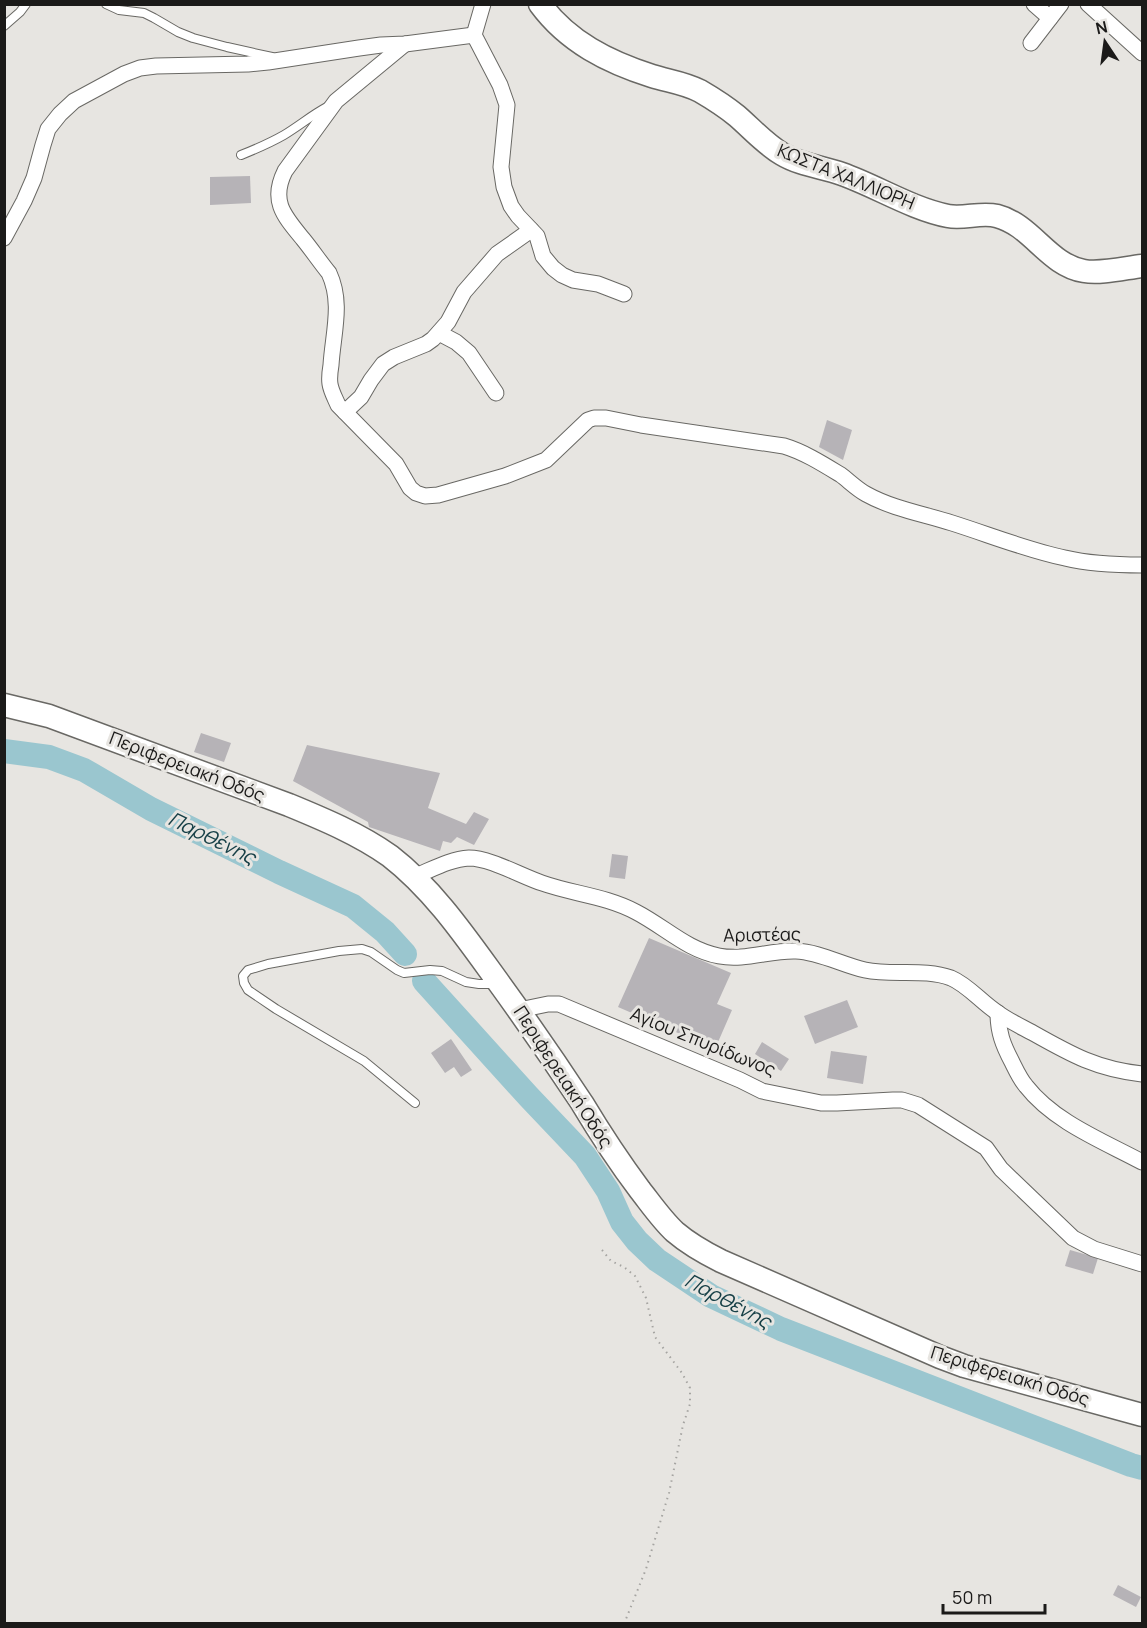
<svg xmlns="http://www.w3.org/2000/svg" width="1147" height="1628" viewBox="0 0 1147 1628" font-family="Manrope,sans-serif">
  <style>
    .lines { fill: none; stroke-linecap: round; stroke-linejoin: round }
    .river { stroke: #9ac6cf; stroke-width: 24 }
    .building { fill: #b6b3b7 }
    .lane-casing { stroke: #696864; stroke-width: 10 }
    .street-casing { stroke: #696864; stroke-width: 17 }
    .secondary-casing { stroke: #696864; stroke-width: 25 }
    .path { stroke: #a5a4a1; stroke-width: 2; stroke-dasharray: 1.5 4.5; stroke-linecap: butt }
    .lane { stroke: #fff; stroke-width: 8 }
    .street { stroke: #fff; stroke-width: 15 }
    .secondary { stroke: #fff; stroke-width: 22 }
    .labels { text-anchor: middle; stroke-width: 6; stroke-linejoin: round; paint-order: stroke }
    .street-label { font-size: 18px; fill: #1b1a19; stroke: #e7e5e1 }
    .water-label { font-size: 20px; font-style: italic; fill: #174047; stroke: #e7e5e1 }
  </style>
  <rect width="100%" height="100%" fill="#e7e5e1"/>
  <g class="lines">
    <g class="river">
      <polyline points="4,751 49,757 84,770 151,809 279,872 353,906 385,932 405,954"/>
      <polyline points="424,981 529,1097 585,1156 608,1191 622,1222 637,1241 657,1260 711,1296 781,1329 1131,1465 1142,1468"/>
    </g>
  </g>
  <g class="building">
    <polygon points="250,176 251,203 210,205 210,177"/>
    <polygon points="827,420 852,430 843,460 819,447"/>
    <polygon points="201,733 231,743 224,762 194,752"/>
    <polygon points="307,745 440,773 428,808 466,824 474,812 489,819 474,845 457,837 451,843 443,841 440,851 369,827 368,822 293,781"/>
    <polygon points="612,854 628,856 625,879 609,877"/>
    <polygon points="649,938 731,973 717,1004 732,1010 715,1049 618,1007"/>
    <polygon points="847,1000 858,1027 815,1044 804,1016"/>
    <polygon points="451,1039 472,1070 461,1077 454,1067 445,1073 431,1053"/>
    <polygon points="762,1042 789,1059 781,1071 755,1054"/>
    <polygon points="831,1051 867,1056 863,1084 827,1078"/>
    <polygon points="1070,1250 1098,1258 1093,1274 1065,1266"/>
    <polygon points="1118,1585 1141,1597 1136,1607 1113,1595"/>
  </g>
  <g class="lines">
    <g class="lane-casing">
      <g id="lane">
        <polyline points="106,4 119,10 144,13 154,18 178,32 193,38 227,47 272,57"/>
        <polyline points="4,26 20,12 26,4"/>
        <path d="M241 155C256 149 270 143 284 135 299 126 312 115 327 107"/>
        <polyline points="415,1103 364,1061 276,1009 248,990 244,983 243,976 248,970 268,964 339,951 362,949 371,952 397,970 404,973 430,970 442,971 466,982 479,984 495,984"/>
      </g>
    </g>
    <g class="street-casing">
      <g id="street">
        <polyline points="483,4 474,35 500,85 507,105 501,167 504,187 511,206 518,216 537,236 543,256 553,268 562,275 573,280 598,284 624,294"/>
        <polyline points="1034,4 1050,18"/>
        <polyline points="1088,4 1142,53"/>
        <polyline points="1031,43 1061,4"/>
        <path d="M405 44 336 101 285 171C270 201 284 216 303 239 312 250 320 262 329 273 343 303 333 333 331 365 330 371 329 378 330 384 331 391 335 398 338 405L396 464 410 488 416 493 425 496 438 495 505 476 546 460 588 420 594 418H606L641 425 784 446C804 452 823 464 841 475 849 481 857 489 866 494 893 509 924 514 952 523 990 535 1027 550 1065 558 1090 564 1117 565 1142 565"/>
        <polyline points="4,238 24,201 34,178 43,145 48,129 60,114 74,101 124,74 140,68 156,66 248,64 268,62 359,48 381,45 405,44 474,35"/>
        <polyline points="439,333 456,342 469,353 496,393"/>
        <polyline points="345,412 361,397 371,380 383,364 394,357 426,344 433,339 448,322 464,292 497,254 531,230"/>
        <path d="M413 877C431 870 450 859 469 858 490 858 521 876 542 883 573 894 606 896 636 912 665 927 687 950 719 956 745 961 770 950 796 951 820 952 842 965 865 970 893 976 924 968 951 978 968 985 982 1003 998 1013 1009 1021 1022 1027 1033 1033 1072 1055 1097 1069 1142 1074"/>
        <polyline points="519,1010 548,1004 559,1004 740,1080 762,1091 821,1103 837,1103 893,1100 902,1100 918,1105 986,1148 1001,1169 1073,1238 1094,1249 1142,1264"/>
        <path d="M998 1013C998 1032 1003 1045 1012 1062 1016 1070 1020 1079 1026 1086 1054 1122 1103 1141 1142 1162"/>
      </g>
    </g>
    <g class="secondary-casing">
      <g id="secondary">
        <path d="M540 4C568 42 608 62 652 76 668 81 685 83 700 91 712 98 726 107 737 116 752 129 765 144 782 154 800 165 823 167 842 174 876 186 912 209 948 216 964 219 981 212 997 216 1032 225 1048 265 1084 271 1101 274 1125 268 1142 266"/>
        <path d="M4 705 49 716 289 805C323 819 359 834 390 856 434 890 467 939 499 983 528 1023 555 1062 582 1103 600 1133 619 1162 640 1190 651 1204 662 1220 675 1232 689 1244 705 1253 721 1261L940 1357 964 1366 1142 1415"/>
      </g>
    </g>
    <polyline class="path" points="602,1250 611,1261 624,1267 635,1276 646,1298 655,1337 682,1373 690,1388 690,1404 683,1425 669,1493 646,1569 624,1624"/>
    <use href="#lane" class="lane"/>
    <use href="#street" class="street"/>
    <use href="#secondary" class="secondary"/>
  </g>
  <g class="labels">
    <g class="street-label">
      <text transform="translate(846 177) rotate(22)" y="6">ΚΩΣΤΑ ΧΑΛΛΙΟΡΗ</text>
      <text transform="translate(187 767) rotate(21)" y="6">Περιφερειακή Οδός</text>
      <text transform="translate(762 935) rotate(-1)" y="6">Αριστέας</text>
      <text transform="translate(703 1042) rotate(22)" y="6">Αγίου Σπυρίδωνος</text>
      <text transform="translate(563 1077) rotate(57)" y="6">Περιφερειακή Οδός</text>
      <text transform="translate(1010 1376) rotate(17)" y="6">Περιφερειακή Οδός</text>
    </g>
    <g class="water-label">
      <text transform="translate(212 838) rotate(26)" y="7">Παρθένης</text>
      <text transform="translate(728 1301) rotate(28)" y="7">Παρθένης</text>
    </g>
  </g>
  <rect width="1147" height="1628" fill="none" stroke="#1b1a19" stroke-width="12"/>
  <g transform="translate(1105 42) rotate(347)" stroke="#e7e5e1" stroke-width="4.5" paint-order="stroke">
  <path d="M0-4.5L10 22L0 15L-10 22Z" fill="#1b1a19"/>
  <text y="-9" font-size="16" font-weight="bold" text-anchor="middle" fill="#1b1a19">N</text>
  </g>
  <path d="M943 1604v9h102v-9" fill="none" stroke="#1b1a19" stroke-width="3"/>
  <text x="952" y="1604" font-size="18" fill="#1b1a19" stroke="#e7e5e1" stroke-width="4.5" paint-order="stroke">50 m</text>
</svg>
